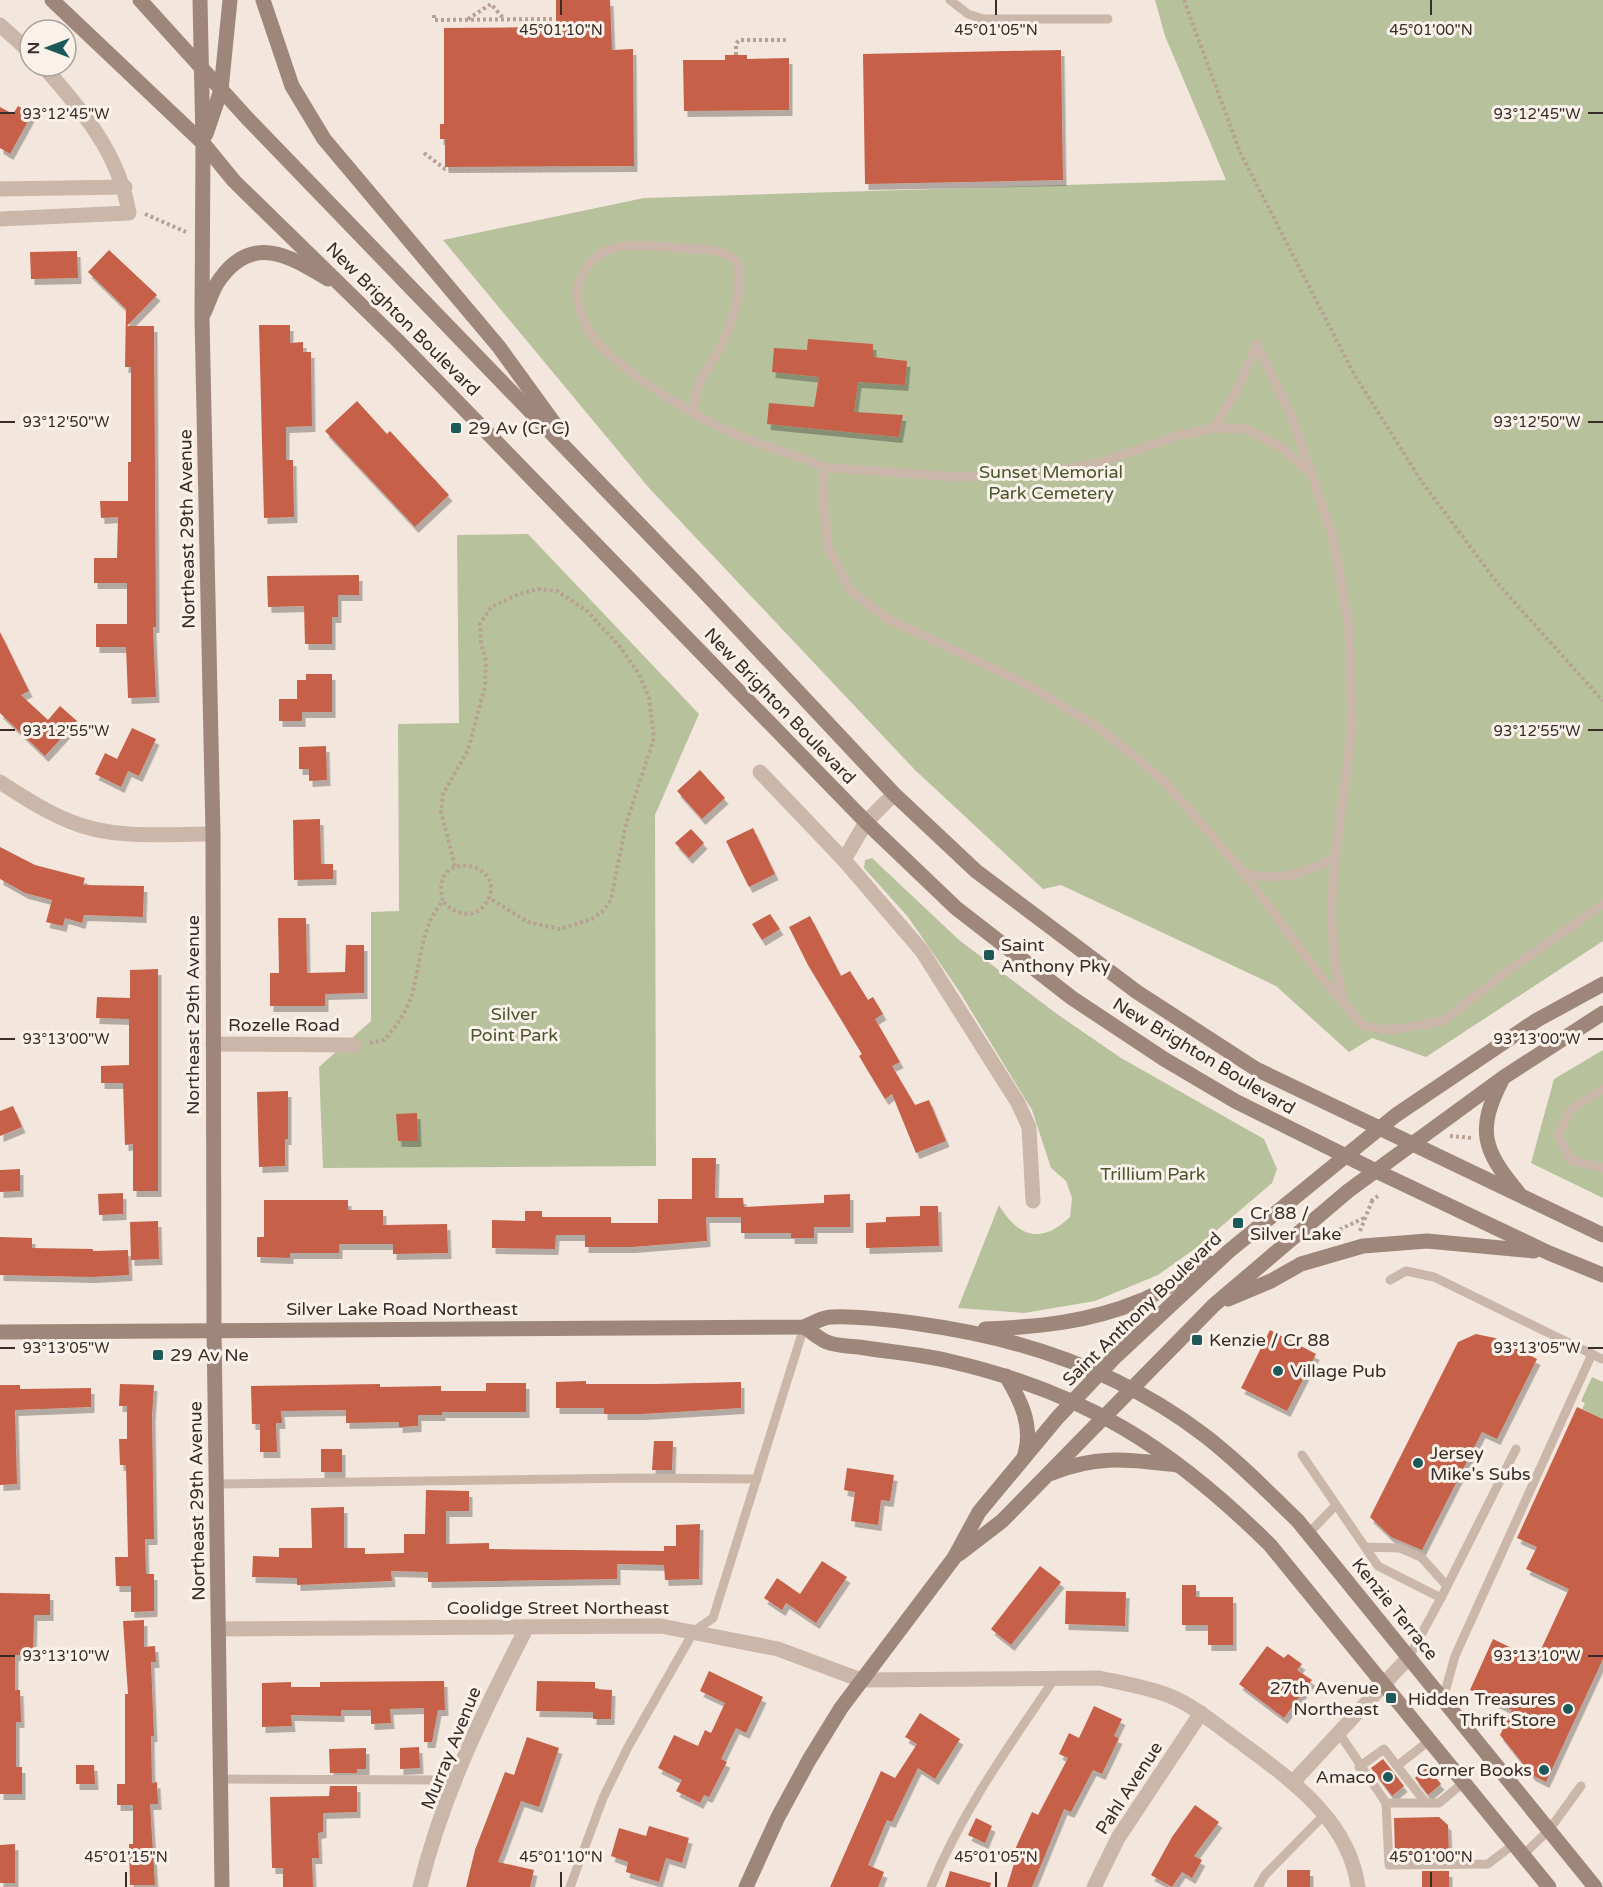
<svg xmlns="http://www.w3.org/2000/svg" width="1603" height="1887" viewBox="0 0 1603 1887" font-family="'Varela Round',sans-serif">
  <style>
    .green { fill: #b7c29d }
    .building { fill: #c66048; filter: url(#shadow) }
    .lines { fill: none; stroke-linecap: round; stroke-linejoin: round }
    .path { stroke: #b7a193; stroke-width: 4; stroke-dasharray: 3 3; stroke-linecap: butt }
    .lane { stroke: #cbb7a9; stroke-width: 9 }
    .street { stroke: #cbb7a9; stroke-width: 15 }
    .secondary { stroke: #9f867a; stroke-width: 15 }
    .ticks { fill: none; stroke: #382d29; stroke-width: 2 }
    .poi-dot { fill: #1e595a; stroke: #faf2ea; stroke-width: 2 }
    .labels { text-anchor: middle; stroke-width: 6; stroke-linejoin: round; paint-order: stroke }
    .street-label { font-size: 18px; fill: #382d29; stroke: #faf2ea }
    .poi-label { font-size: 18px; fill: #382d29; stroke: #faf2ea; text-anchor: start }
    .park-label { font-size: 18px; fill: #49562c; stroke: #faf2ea }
    .ticks-label { font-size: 15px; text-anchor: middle; fill: #382d29; stroke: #faf2ea; stroke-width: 6; stroke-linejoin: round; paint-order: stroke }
  </style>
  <defs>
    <filter id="shadow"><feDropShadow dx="3.5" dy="6" stdDeviation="0" flood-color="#0004"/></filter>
  </defs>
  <rect width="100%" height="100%" fill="#f3e7dd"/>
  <g class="green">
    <polygon points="1155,0 1603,0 1603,941 1426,1057 1372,1038 1349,1052 1276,986 1061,885 1043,889 915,770 649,488 443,240 644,198 1226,180 1165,36"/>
    <polygon points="528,534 699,714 655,815 656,1166 323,1168 319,1067 371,1021 371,912 399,911 398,724 459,723 457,535"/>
    <path d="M872 858 959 940 1057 1014 1121 1058 1264 1139 1277 1169 1272 1183 1196 1248 1158 1275 1095 1301 1024 1313 958 1308 999 1205C1018 1237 1041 1245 1070 1217L1072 1198 1066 1181 1051 1168 1032 1110 959 991 908 917 864 868 865 860Z"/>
    <polygon points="1603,1050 1603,1198 1531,1163 1554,1079"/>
    <polygon points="1592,1377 1603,1382 1603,1419 1582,1409 1585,1403 1581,1401"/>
  </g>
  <g class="building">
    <polygon points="556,0 610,0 612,50 633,49 634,166 445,167 445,139 440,139 440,124 444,124 444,28 556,27"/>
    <polygon points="1061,50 1063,180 865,184 863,54"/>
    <polygon points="725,55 747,55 747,59 789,58 789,110 684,111 683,60 725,60"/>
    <polygon points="18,106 32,114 10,154 0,148 0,107 13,114"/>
    <polygon points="109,250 157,295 127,326 154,326 156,627 153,627 156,697 128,698 126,647 96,647 96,624 127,624 127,583 94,583 94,558 117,558 118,517 101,518 100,501 128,501 128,462 131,462 131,367 125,367 126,309 88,272"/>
    <polygon points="77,251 78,278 31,279 30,252"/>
    <polygon points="259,325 290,325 290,343 303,342 303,352 311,352 312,426 286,427 286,460 293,460 294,517 264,518"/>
    <polygon points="808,339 873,344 873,357 907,361 905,385 858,382 854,412 903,415 899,437 767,424 769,403 814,407 819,377 772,372 774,348 807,350"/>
    <polygon points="357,401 387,434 390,431 449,495 415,527 325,431"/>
    <polygon points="359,575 359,595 338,595 338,617 332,617 332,644 305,644 304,606 268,607 267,576"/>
    <polygon points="0,632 29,691 21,695 48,720 60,706 77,721 45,756 0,713"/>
    <polygon points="306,674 332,674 332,712 302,712 302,721 279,721 279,699 297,699 297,680 306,680"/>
    <polygon points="132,728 156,739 139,776 128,771 121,787 95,774 105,753 117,759"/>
    <polygon points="326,746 327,780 309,781 309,769 299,769 299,747"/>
    <polygon points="700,770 725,798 702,819 677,791"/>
    <polygon points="320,819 321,864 333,864 333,879 294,880 293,820"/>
    <polygon points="753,828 775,874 749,887 726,841"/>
    <polygon points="691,829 704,843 689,858 675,843"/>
    <polygon points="0,847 35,865 85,878 83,885 144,886 143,917 84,915 82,923 65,918 63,926 46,922 52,900 25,893 0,879"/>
    <polygon points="770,914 780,929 762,940 752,924"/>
    <polygon points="810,916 841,976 850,971 868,1000 873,997 883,1014 875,1019 900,1062 892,1066 915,1105 929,1100 946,1141 916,1153 892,1094 885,1099 859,1056 862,1054 808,965 789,927"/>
    <polygon points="278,918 306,918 307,973 345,972 346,945 364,945 364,993 325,994 325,1006 270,1006 270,973 279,973"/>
    <polygon points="158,969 158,1191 133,1191 133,1144 125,1145 123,1083 101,1083 101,1066 129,1065 129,1019 96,1018 97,997 130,998 130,970"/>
    <polygon points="288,1091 288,1139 285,1139 285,1166 259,1167 257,1092"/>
    <polygon points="13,1106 22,1127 0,1136 0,1111"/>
    <polygon points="417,1113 418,1141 398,1141 396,1114"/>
    <polygon points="692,1158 716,1158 715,1198 743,1198 744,1207 824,1203 824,1195 850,1194 850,1227 814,1227 814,1238 791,1238 791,1233 741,1233 741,1217 706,1217 707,1241 632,1247 585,1247 585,1235 556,1235 555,1249 492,1248 492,1220 525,1221 525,1211 542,1211 542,1217 611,1217 611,1223 658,1223 658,1199 692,1199"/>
    <polygon points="20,1169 20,1191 0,1192 0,1170"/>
    <polygon points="123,1193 123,1214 99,1215 98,1194"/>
    <polygon points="264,1200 348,1200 348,1210 383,1210 383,1225 447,1224 448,1253 393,1254 393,1244 339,1244 339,1253 290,1253 290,1258 257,1257 257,1237 264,1237"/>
    <polygon points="920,1206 938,1206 939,1246 866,1248 866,1223 886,1222 886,1217 920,1216"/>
    <polygon points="158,1221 159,1259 131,1260 130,1222"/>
    <polygon points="0,1237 32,1238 32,1248 93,1249 93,1251 128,1250 129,1275 92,1277 0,1275"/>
    <polygon points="1270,1330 1316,1354 1287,1411 1241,1388"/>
    <polygon points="1476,1334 1495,1338 1537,1359 1497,1439 1482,1432 1422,1550 1391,1537 1370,1517 1458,1342"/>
    <polygon points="586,1381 586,1384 656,1384 741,1382 741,1408 642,1414 604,1414 604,1408 556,1408 556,1382"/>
    <polygon points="486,1383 526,1383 526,1412 442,1412 442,1415 418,1415 418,1426 399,1427 399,1422 346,1423 346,1410 281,1411 282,1423 276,1423 277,1452 260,1452 260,1424 252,1424 251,1386 380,1384 380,1387 441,1386 441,1391 486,1391"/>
    <polygon points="120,1384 154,1385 152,1416 154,1539 145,1539 146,1574 154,1574 154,1611 131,1612 131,1586 116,1586 115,1557 128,1557 126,1465 120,1465 119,1439 127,1439 127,1406 119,1406"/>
    <polygon points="0,1385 20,1385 20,1389 91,1388 91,1407 15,1410 17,1484 0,1485"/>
    <polygon points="1577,1407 1603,1419 1603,1659 1546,1782 1532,1775 1500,1735 1512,1710 1470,1690 1493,1639 1536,1660 1569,1589 1526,1569 1537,1547 1517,1538"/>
    <polygon points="654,1441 673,1441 672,1470 652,1470"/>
    <rect x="321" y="1449" width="21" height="23"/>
    <polygon points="847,1468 894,1475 890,1501 881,1500 878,1525 851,1521 855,1492 844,1490"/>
    <polygon points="426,1490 469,1491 469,1511 446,1511 446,1544 489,1543 489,1549 664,1551 664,1546 676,1546 676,1525 700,1524 699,1579 665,1580 664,1565 617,1564 617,1579 428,1582 428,1572 391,1571 392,1581 297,1585 297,1578 252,1577 253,1556 279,1557 279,1548 312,1548 311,1508 344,1507 344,1548 365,1548 365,1554 404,1553 404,1534 425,1534"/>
    <polygon points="822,1561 847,1577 816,1623 786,1603 782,1610 764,1598 777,1578 800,1594"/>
    <polygon points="1040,1566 1061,1582 1011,1645 991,1629"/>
    <polygon points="1182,1585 1196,1585 1196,1597 1233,1597 1233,1645 1208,1645 1208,1625 1182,1625"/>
    <polygon points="1066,1591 1126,1592 1125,1626 1065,1624"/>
    <polygon points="0,1593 50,1594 50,1615 34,1615 33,1655 15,1655 15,1690 20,1690 21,1722 16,1722 16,1767 22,1767 22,1794 0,1794"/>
    <polygon points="144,1620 144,1647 155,1646 156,1662 151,1662 154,1736 151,1736 152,1783 157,1782 158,1804 150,1804 155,1885 130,1885 129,1844 133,1844 133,1805 117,1805 117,1784 125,1784 125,1694 128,1694 123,1621"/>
    <polygon points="1267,1646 1284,1658 1288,1654 1302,1664 1297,1670 1312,1680 1284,1718 1239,1684"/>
    <polygon points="709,1671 763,1697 746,1733 736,1728 721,1759 727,1762 709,1797 704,1795 700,1803 676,1791 682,1780 658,1768 674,1735 698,1746 705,1730 711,1733 725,1703 700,1691"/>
    <polygon points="444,1681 445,1710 438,1710 432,1742 424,1742 424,1708 390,1709 391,1723 371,1724 371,1710 341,1710 341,1716 291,1715 292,1726 262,1727 262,1683 291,1682 291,1687 320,1687 320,1682"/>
    <polygon points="537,1681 595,1682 595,1689 612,1690 611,1719 593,1719 593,1712 536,1711"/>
    <polygon points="1094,1706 1122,1719 1114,1736 1119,1738 1102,1774 1093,1770 1071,1812 1064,1809 1032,1887 1007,1887 1016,1857 1012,1856 1032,1812 1038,1815 1068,1758 1059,1754 1069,1733 1079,1738"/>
    <polygon points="920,1713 960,1739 935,1779 918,1768 892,1822 887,1820 868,1865 884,1872 878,1887 830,1887 881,1771 895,1778 917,1744 905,1737"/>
    <polygon points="527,1737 559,1748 539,1807 521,1801 498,1862 534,1870 530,1887 466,1887 475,1850 505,1772 514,1775"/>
    <polygon points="419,1747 420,1768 400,1769 400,1748"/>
    <polygon points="366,1748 366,1769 357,1769 357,1773 330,1773 329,1749"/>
    <polygon points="1383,1759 1404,1786 1392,1796 1371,1768"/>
    <polygon points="76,1765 94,1765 95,1784 76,1784"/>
    <polygon points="1427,1767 1441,1784 1428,1795 1415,1778"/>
    <polygon points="330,1786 357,1786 357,1812 323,1813 323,1832 318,1833 319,1858 312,1858 313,1887 283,1887 283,1868 272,1868 270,1797 329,1796"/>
    <polygon points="1195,1805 1219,1822 1194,1856 1202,1860 1192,1878 1182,1872 1172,1887 1151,1875 1172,1837"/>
    <polygon points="1439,1817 1448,1825 1449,1858 1395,1855 1394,1818"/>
    <polygon points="976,1818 992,1826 985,1843 968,1835"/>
    <polygon points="649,1826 689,1838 682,1863 666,1858 659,1882 626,1872 628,1862 611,1856 619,1828 646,1836"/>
    <polygon points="15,1844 15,1883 0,1883 0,1845"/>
    <rect x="1287" y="1870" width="23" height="17"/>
    <polygon points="950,1871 991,1883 990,1887 945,1887"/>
    <rect x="1422" y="1871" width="27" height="16"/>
  </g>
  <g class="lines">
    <g class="path">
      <polyline points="1184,0 1240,152 1354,374 1422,482 1498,584 1603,701"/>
      <polyline points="434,15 434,20 553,19"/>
      <polyline points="468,19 491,4 504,19"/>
      <polyline points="736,55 736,44 739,40 788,40"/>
      <polyline points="424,153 445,169 559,168"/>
      <polyline points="145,214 186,232"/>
      <polyline points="455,866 441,811 443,794 468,750 485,686 486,661 481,643 480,624 491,607 519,594 538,589 557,591 587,611 621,648 639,674 649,698 654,738 626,824 611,899 604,910 592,919 560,929 528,922 489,898"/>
      <path d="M370 1043 384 1040C395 1028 406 1013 411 997 422 963 419 929 443 901 428 845 512 863 486 903 475 920 454 915 443 901"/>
      <polyline points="1450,1136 1472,1138"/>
      <polyline points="1371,1201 1378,1196"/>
      <polyline points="1360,1231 1372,1201"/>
      <polyline points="1318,1240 1366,1217"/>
      <polyline points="1106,1341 1116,1328"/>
    </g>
    <g class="lane">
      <polyline points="950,0 968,14 983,19 1108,19"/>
      <polyline points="1257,344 1293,420 1311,472"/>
      <path d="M694 412C694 379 709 371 722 344 736 314 741 294 738 262 719 247 702 250 678 248 658 246 634 243 614 248 595 252 581 271 577 290 575 298 583 321 588 329 605 363 698 419 735 434 764 447 795 454 824 467L823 499 828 547 851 591 886 618 1026 684 1101 729 1165 782 1244 873 1322 978 1363 1026 1391 1030 1443 1021 1506 972 1603 904"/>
      <polyline points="1214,428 1238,388 1257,344"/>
      <polyline points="824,467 953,477 1031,475 1099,463 1180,435 1214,428 1246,429 1281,447 1312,475 1333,538 1349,628 1352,728 1335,858 1331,909 1335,964 1344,1003"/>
      <path d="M1244 873C1280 882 1302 874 1335 858"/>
      <polyline points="1603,1089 1570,1110 1558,1135 1571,1160 1603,1168"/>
      <polyline points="1390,1280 1406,1271 1434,1277 1602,1359"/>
      <polyline points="1302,1455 1378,1566 1441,1598 1409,1657"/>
      <polyline points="216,1484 637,1478 757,1479"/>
      <polyline points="1308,1534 1335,1506"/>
      <polyline points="1366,1547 1400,1548 1421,1557 1447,1586"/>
      <polyline points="1441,1598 1516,1449"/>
      <polyline points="1443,1699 1455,1656 1592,1354"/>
      <polyline points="1339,1733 1386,1803 1439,1803 1464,1782"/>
      <polyline points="1397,1766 1426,1803"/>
      <polyline points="1359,1767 1384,1749 1397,1766 1430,1740"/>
      <polyline points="221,1779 456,1780"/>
      <polyline points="1386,1803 1389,1865 1488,1864 1514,1844"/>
      <polyline points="1523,1855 1549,1830 1581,1786"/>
      <polyline points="570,1887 603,1798 628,1747 694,1631 713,1618 804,1327"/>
      <path d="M931 1887C962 1811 1009 1746 1055 1678"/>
      <polyline points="1258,1887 1265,1875 1325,1814"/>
    </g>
    <g class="street">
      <polyline points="0,25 30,52"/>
      <polyline points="0,189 125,187"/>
      <path d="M0 219 129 213C119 153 82 110 43 66"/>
      <polyline points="760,772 844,860 922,951 1018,1103 1029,1127 1033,1201"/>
      <path d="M0 782C22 796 44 811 69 821 113 840 166 834 213 834"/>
      <polyline points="844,860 866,822 894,794"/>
      <polyline points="213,1044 354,1045"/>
      <path d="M219 1629 661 1626 778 1649 861 1680 1099 1678C1123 1683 1147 1687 1170 1696 1194 1706 1215 1724 1236 1739 1287 1777 1349 1818 1358 1887"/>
      <polyline points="1293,1782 1409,1657"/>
      <path d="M420 1887C442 1796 484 1710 527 1627"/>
      <polyline points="1094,1887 1118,1838 1201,1713"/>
    </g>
    <g class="secondary">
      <polyline points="52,0 203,143 234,181 398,341 866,822 956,908 1072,998 1164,1059 1235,1101 1374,1170 1549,1253 1603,1275"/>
      <polyline points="140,0 247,118 696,583 894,794 976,871 1137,992 1256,1069 1603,1235"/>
      <polyline points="200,0 203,143 202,318 213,834 214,1329 222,1887"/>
      <polyline points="263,0 292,86 324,139 499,347 559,430"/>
      <polyline points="206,134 221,90 230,0"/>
      <path d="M204 313C209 302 213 288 220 279 253 233 290 256 328 279"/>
      <path d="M1502 1080C1476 1130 1483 1150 1518 1192"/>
      <polyline points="1228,1299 1271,1281 1301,1264 1363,1246 1427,1241 1534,1251"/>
      <path d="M804 1327C812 1332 819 1339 827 1342 836 1346 849 1346 859 1347 889 1352 920 1354 949 1361 1085 1392 1172 1448 1270 1545L1549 1887"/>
      <path d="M985 1329C1039 1327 1089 1322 1140 1301 1163 1292 1186 1275 1209 1263"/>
      <path d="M0 1332 804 1327C811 1324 818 1320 825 1318 843 1314 901 1321 920 1324 1023 1338 1121 1372 1204 1435 1238 1461 1268 1492 1298 1521L1595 1887"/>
      <path d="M1006 1376C1021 1401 1033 1425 1025 1454"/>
      <path d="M1052 1473C1099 1454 1130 1460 1178 1465"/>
      <polyline points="959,1554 1002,1521 1214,1305 1348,1191 1504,1077 1603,1013"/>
      <polyline points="746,1887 778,1817 809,1760 841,1708 954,1558 979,1512 1058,1417 1114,1358 1229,1251 1396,1115 1537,1020 1603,984"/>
    </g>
  </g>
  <path class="ticks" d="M561 0V15M996 0V15M1431 0V15M0 113H15M1588 113H1603M0 422H15M1588 422H1603M0 730H15M1588 730H1603M0 1039H15M1588 1039H1603M0 1348H15M1588 1348H1603M0 1656H15M1588 1656H1603M126 1872V1887M561 1872V1887M996 1872V1887M1431 1872V1887"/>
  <g class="poi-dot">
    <rect x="450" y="422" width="12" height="12" rx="3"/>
    <rect x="983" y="949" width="12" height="12" rx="3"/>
    <rect x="1232" y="1217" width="12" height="12" rx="3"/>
    <rect x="1191" y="1334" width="12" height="12" rx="3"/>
    <rect x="152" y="1349" width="12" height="12" rx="3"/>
    <circle cx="1278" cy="1371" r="6"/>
    <circle cx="1418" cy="1463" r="6"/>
    <rect x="1385" y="1692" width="12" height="12" rx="3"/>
    <circle cx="1568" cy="1709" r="6"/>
    <circle cx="1544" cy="1770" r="6"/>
    <circle cx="1388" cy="1777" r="6"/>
  </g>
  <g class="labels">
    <g class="street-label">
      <text transform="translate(403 319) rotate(45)" y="6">New Brighton Boulevard</text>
      <text transform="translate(187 529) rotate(-91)" y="6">Northeast 29th Avenue</text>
      <text transform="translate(780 706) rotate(46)" y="6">New Brighton Boulevard</text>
      <text transform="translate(193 1015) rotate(-90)" y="6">Northeast 29th Avenue</text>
      <text x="284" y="1031">Rozelle Road</text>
      <text transform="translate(1204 1056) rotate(31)" y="6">New Brighton Boulevard</text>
      <text x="402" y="1315">Silver Lake Road Northeast</text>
      <text transform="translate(1142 1309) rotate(-44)" y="6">Saint Anthony Boulevard</text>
      <text transform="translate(197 1501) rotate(-91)" y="6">Northeast 29th Avenue</text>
      <text x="558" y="1614">Coolidge Street Northeast</text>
      <text transform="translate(1395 1609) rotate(51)" y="6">Kenzie Terrace</text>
      <text transform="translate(451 1748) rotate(-68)" y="6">Murray Avenue</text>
      <text transform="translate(1129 1788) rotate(-57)" y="6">Pahl Avenue</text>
    </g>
    <g class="poi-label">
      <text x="468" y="434">29 Av (Cr C)</text>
      <text x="1001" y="951">Saint<tspan x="1001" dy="21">Anthony Pky</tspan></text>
      <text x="1250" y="1219">Cr 88 /<tspan x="1250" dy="21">Silver Lake</tspan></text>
      <text x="1209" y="1346">Kenzie / Cr 88</text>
      <text x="170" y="1361">29 Av Ne</text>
      <text x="1290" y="1377">Village Pub</text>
      <text x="1430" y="1459">Jersey<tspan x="1430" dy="21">Mike's Subs</tspan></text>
      <text x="1379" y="1694" text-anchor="end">27th Avenue<tspan x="1379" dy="21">Northeast</tspan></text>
      <text x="1556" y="1705" text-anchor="end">Hidden Treasures<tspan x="1556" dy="21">Thrift Store</tspan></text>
      <text x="1532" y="1776" text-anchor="end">Corner Books</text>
      <text x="1376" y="1783" text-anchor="end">Amaco</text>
    </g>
    <g class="park-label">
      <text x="1051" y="478">Sunset Memorial<tspan x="1051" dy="21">Park Cemetery</tspan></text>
      <text x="514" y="1020">Silver<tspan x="514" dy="21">Point Park</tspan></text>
      <text x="1153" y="1180">Trillium Park</text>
    </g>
  </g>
  <g class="ticks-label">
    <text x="561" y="35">45°01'10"N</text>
    <text x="996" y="35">45°01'05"N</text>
    <text x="1431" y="35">45°01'00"N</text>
    <text x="1537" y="119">93°12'45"W</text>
    <text x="66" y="119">93°12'45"W</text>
    <text x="1537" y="427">93°12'50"W</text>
    <text x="66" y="427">93°12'50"W</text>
    <text x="1537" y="736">93°12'55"W</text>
    <text x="66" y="736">93°12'55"W</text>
    <text x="1537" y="1044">93°13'00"W</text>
    <text x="66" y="1044">93°13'00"W</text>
    <text x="1537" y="1353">93°13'05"W</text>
    <text x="66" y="1353">93°13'05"W</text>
    <text x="1537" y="1661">93°13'10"W</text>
    <text x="66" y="1661">93°13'10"W</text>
    <text x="126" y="1862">45°01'15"N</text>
    <text x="561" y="1862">45°01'10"N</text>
    <text x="996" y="1862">45°01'05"N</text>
    <text x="1431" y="1862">45°01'00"N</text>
  </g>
  <g transform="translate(48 48) rotate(270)"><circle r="28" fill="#faf2ea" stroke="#aca39d" stroke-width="1.5"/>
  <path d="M0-4.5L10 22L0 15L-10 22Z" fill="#1e595a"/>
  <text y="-9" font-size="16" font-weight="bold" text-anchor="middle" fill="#382d29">N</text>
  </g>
</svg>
